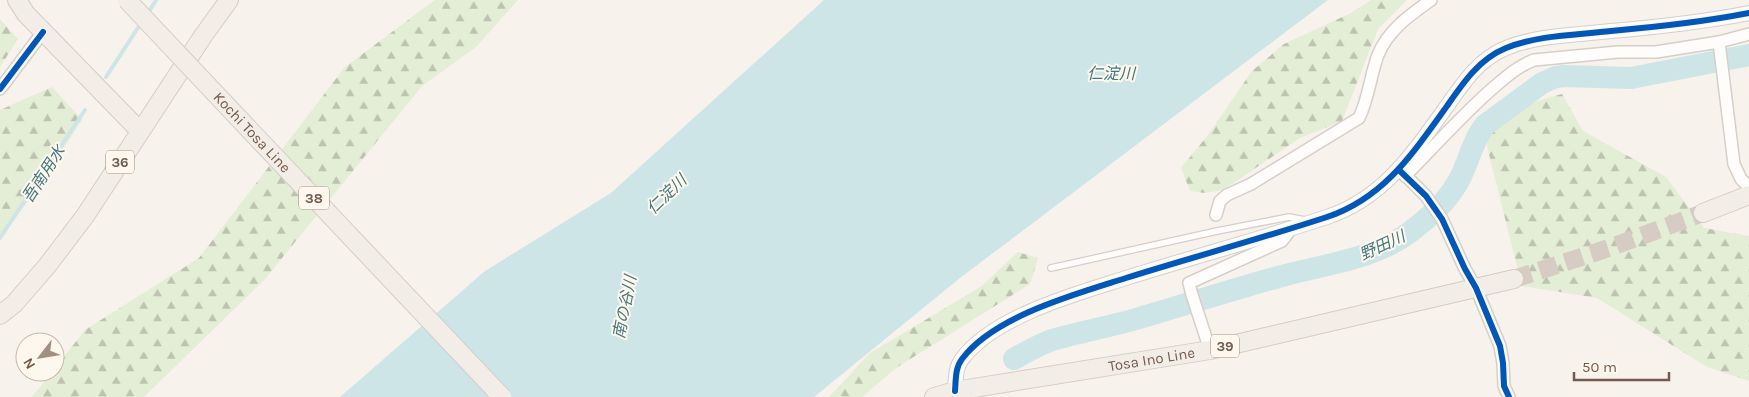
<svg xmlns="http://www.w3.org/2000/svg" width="1749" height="397" viewBox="0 0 1749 397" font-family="Karla,'Noto Sans JP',sans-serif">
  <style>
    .forest { fill: url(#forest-firs) }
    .water { fill: #cde5e7 }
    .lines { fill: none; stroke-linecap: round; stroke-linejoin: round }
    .stream { stroke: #cde5e7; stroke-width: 4 }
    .river { stroke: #cde5e7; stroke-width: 22 }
    .primary-tunnel { stroke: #d6ccc3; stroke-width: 18; stroke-dasharray: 18 9; stroke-linecap: butt }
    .service-casing { stroke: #d6cfc9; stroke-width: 8 }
    .minor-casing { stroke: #d6cfc9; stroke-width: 14 }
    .tertiary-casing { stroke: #d6cfc9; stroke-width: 16 }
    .primary-casing { stroke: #d5ccc6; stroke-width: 20 }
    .service { stroke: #fefdfc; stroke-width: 5.5 }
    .minor { stroke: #fefdfc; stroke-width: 11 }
    .tertiary { stroke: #fefdfc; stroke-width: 14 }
    .primary { stroke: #f2ede6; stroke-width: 18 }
    .primary-bridge-casing { stroke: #d5ccc6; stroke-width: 20; stroke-linecap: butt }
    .primary-bridge { stroke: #f2ede6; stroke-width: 18 }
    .cycleway-casing { stroke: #fef7ed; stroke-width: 9 }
    .cycleway { stroke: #0057b8; stroke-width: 6 }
    .labels { text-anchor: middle; stroke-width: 4; stroke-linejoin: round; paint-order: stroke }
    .shield { fill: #fef7ed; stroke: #9d897c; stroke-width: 1 }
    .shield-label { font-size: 14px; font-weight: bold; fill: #745a4c }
    .street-label { font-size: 15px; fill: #745a4c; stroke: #fef7ed }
    .water-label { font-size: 16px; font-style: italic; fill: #43777f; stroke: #fef7ed }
  </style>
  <defs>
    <pattern id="forest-firs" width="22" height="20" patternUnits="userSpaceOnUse" patternTransform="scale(1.25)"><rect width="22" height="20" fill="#e4edd6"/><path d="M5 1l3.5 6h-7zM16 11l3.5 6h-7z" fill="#bdc3b0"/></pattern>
  </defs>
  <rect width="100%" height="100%" fill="#f7f2eb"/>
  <g class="forest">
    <polygon points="435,0 518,0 476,47 422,86 265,279 144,397 32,397 52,372 55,372 55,368 85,330 199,258 345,67"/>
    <polygon points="1371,0 1407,0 1378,29 1342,121 1300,138 1223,190 1205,193 1190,191 1181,168 1208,135 1252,71 1284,44 1351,13"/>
    <polygon points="0,19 18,39 0,67"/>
    <polygon points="52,87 82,120 33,195 0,238 0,110"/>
    <polygon points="1562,94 1583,131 1666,177 1704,228 1749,236 1749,381 1707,367 1597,298 1522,286 1484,134 1513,108"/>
    <polygon points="1018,252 1038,258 1030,284 896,368 862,397 829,397 870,353 982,286"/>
  </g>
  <polygon class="water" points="824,0 1328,0 960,278 814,397 340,397 485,271 611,193"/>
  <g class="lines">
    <g class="stream">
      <polyline points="147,15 156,0"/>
      <polyline points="106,77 141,23"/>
      <polyline points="0,238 85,110"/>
    </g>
    <path class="river" d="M1014 359C1026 352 1039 345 1052 340 1079 332 1108 327 1136 319 1185 305 1233 289 1282 276 1330 263 1380 259 1419 225 1434 213 1450 197 1459 180 1469 162 1472 141 1485 125L1542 83 1556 77 1564 76 1631 78 1749 55"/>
    <polyline class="primary-tunnel" points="1514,279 1609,248 1703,213"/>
    <g class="service-casing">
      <polyline id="service" points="1051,268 1217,231 1289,217 1305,220"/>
    </g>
    <g class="minor-casing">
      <g id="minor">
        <polyline points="1719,42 1734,164 1741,179 1749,187"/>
        <polyline points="0,89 43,32"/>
        <polyline points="1401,171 1426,196 1442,219 1465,269 1476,288 1500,346 1503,363 1504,386 1509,397"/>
        <path d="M1405 176C1434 147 1462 115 1493 88 1506 77 1518 66 1534 60L1618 52H1656L1719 42 1749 34"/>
        <path d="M1216 215 1220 201 1227 195 1251 184 1359 118C1369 98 1370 76 1378 55 1388 30 1410 15 1431 0"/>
        <polyline points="1210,350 1192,295 1189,283 1282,241 1292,228"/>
      </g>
    </g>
    <g class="tertiary-casing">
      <path id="tertiary" d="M955 391C956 380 955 368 962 359 994 316 1076 294 1126 278 1193 257 1260 239 1327 217 1384 198 1413 153 1447 106 1463 83 1479 59 1506 48 1538 35 1576 35 1611 31 1657 27 1703 22 1749 13"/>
    </g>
    <g class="primary-casing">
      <g id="primary">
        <polyline points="17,0 26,14 140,131"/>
        <polyline points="1703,213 1749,195"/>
        <polyline points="0,315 14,304 47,266 85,216 203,36 229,0"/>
        <path id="s1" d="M934 397 955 391 1210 350 1514 279"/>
      </g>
    </g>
    <use href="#service" class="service"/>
    <use href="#minor" class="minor"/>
    <use href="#tertiary" class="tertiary"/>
    <use href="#primary" class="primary"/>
    <g class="primary-bridge-casing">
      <g id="primary-bridge">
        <path id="s2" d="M127 0 502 397"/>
      </g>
    </g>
    <use href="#primary-bridge" class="primary-bridge"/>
    <g class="cycleway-casing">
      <g id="cycleway">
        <polyline points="0,89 43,32"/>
        <polyline points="1399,170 1426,196 1442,219 1465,269 1476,288 1500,346 1503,363 1504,386 1509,397"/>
        <path d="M955 391C956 380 955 368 962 359 994 316 1076 294 1126 278 1193 257 1260 239 1327 217 1384 198 1413 153 1447 106 1463 83 1479 59 1506 48 1538 35 1576 35 1611 31 1657 27 1703 22 1749 13"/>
      </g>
    </g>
    <use href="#cycleway" class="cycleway"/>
  </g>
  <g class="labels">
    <g class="shield">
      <rect x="106" y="150.5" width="28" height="23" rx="4"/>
      <rect x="299" y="186.5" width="30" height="23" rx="4"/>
      <rect x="1211" y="334.5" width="28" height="23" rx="4"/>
    </g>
    <g class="shield-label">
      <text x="120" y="167">36</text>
      <text x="314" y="203">38</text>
      <text x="1225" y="351">39</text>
    </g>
    <g class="street-label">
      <text dy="5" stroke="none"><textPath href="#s2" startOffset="182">Kochi Tosa Line</textPath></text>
      <text dy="5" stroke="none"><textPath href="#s1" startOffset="221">Tosa Ino Line</textPath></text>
    </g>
    <g class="water-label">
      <text x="1111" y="79">仁淀川</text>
      <text transform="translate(43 174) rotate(-57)" y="6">吾南用水</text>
      <text transform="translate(666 194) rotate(-44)" y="6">仁淀川</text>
      <text transform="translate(1382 245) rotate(-25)" y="6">野田川</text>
      <text transform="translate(624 307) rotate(-79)" y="6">南の谷川</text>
    </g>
  </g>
  <g transform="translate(40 357) rotate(239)"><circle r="24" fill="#fef7ed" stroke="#c7b8ad"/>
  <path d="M0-4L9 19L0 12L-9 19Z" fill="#a28f84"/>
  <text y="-8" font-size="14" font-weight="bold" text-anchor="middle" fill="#745a4c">N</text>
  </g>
  <path d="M1574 372v8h95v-8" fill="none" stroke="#745a4c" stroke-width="2.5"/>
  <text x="1582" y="372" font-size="15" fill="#745a4c" stroke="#fef7ed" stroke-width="4" paint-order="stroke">50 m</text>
</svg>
